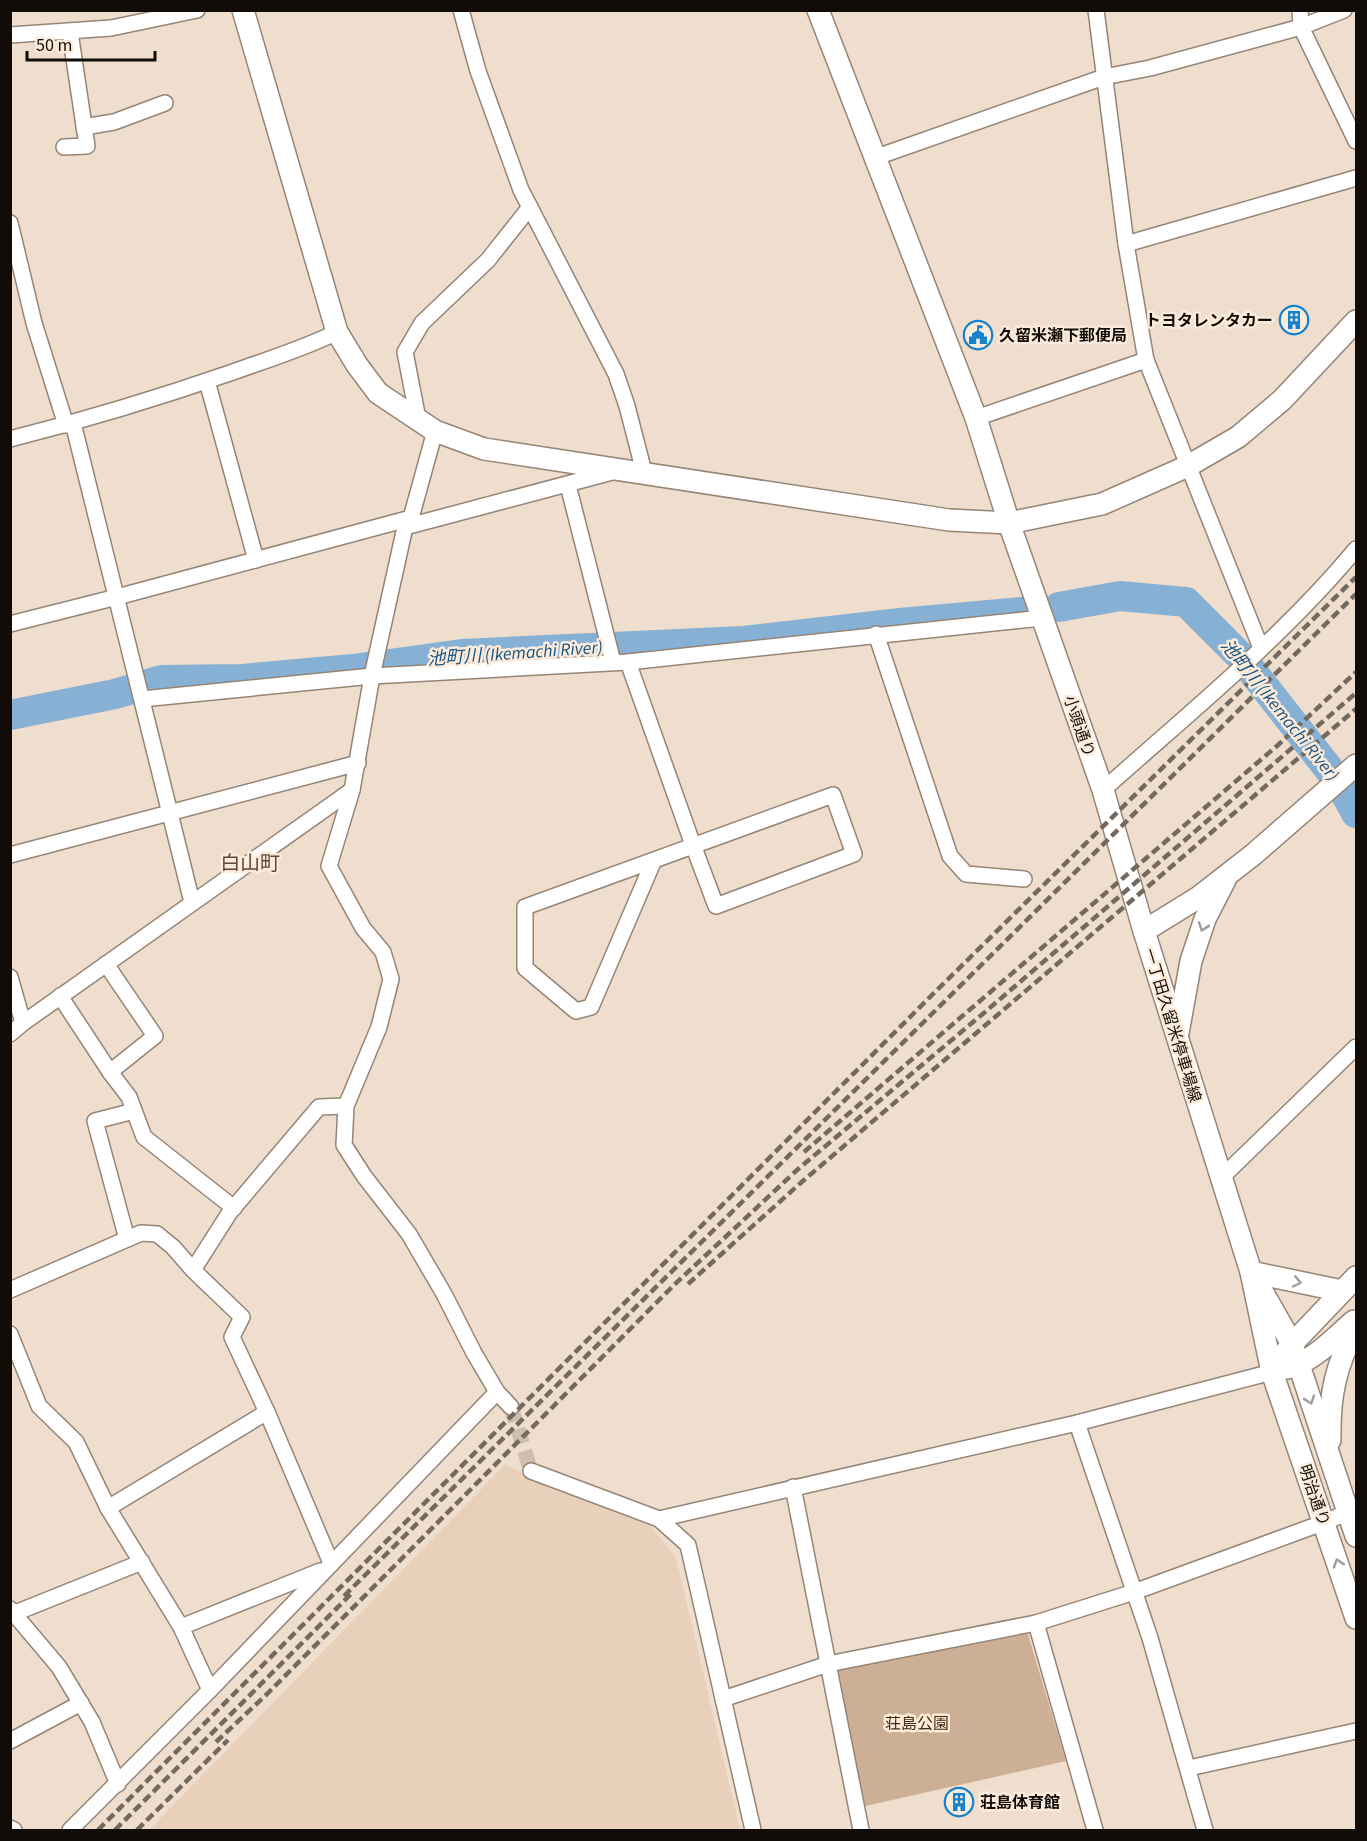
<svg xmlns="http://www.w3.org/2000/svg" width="1367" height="1841" viewBox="0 0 1367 1841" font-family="'Source Sans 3','Noto Sans JP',sans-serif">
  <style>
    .built { fill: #e8d0ba }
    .green { fill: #ccaf94 }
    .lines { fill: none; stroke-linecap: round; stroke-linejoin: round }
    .river { stroke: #86b0d4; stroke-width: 30 }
    .street-tunnel { stroke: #cebeaf; stroke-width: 15; stroke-dasharray: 15 8; stroke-linecap: butt }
    .street-casing { stroke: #958576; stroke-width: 18 }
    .secondary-casing { stroke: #958576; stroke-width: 24 }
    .street { stroke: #fff; stroke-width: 15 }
    .secondary { stroke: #fff; stroke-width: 21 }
    .rail { stroke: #74695f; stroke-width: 4.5; stroke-dasharray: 9 4.5; stroke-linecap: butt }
    .oneway { stroke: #a09e9c }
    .labels { text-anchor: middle; stroke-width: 5; stroke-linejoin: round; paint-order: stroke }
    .poi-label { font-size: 16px; font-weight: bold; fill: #110c07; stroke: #fcebda; text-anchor: start }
    .street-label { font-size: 16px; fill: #110c07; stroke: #fcebda }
    .park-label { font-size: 16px; fill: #452a0b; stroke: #fcebda }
    .water-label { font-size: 18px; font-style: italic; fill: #165584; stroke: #fcebda }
    .quarter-label { font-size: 20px; fill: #594a3c; stroke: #fcebda }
  </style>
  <rect width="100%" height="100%" fill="#efddcd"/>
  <polygon class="built" points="505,1465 649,1524 676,1558 740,1830 149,1830"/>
  <polygon class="green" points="1027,1631 1066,1761 861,1807 835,1669"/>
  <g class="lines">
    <g class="river">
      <polyline points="1059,607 1120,596 1186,602 1241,657 1339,782 1356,813"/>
      <polyline points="10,715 115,694 162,680 242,679 353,669 462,654 744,641 900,623 1022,612"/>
    </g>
    <polyline class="street-tunnel" points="511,1407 531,1471"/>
    <g class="street-casing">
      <g id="street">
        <polyline points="461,10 478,71 521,190 616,374 627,406 644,472"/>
        <polyline points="1096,10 1126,244 1146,360 1261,648"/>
        <polyline points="1300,10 1301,27 1356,141"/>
        <polyline points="10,35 111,28 197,10"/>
        <polyline points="84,127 114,122 165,103"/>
        <polyline points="64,147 87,146 70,32"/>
        <polyline points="874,158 1104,77 1150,68 1301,27 1344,10"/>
        <polyline points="10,223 34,323 66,425"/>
        <polyline points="1126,244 1356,178"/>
        <polyline points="207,381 256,560"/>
        <polyline points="976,418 1146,360"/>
        <polyline points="418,419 405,352 422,323 488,260 530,207"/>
        <polyline points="73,423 192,902"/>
        <polyline points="435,431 411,518 405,527 372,676 352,790 329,866 363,928 383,952 391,979 379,1027 346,1106 344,1145 364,1176 409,1234 444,1294 474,1353 497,1392 511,1407"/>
        <path d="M10 439C85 420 158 398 230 373 266 360 303 349 337 332"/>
        <polyline points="568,485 613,662"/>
        <polyline points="405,527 616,471"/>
        <polyline points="10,624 117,597 411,518"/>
        <polyline points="876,634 950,856 966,874 1024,879"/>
        <polyline points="628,662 693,845 716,906 854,854 833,795 525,907 525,968 576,1011 591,1007 654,860"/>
        <polyline points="142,699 372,676 628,662 1042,618"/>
        <path d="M1103 790C1189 713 1282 638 1356 549"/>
        <polyline points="10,855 358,763"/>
        <polyline points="106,964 155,1036 110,1072"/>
        <polyline points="10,977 23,1023"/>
        <polyline points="60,996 110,1072 129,1097 144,1137 234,1208"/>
        <polyline points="10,1034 23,1023 352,790"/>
        <polyline points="1221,1178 1356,1047"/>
        <polyline points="127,1239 95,1121 134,1111"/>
        <polyline points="193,1270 230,1212 319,1107 346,1106"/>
        <polyline points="10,1290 141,1233 157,1234 173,1247 193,1270 242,1317 232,1337 267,1412 331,1563"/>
        <polyline points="10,1334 39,1406 76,1442 108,1508 181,1627 210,1690"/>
        <polyline points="1077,1423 1150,1638 1205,1830"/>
        <polyline points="531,1471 659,1519 688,1545 753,1830"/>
        <polyline points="793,1487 861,1830"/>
        <polyline points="108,1508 267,1412"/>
        <polyline points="659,1519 1077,1423 1272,1372"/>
        <polyline points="10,1609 59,1667 92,1722 118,1784"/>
        <polyline points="15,1613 142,1562"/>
        <polyline points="1036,1623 1095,1830"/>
        <polyline points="181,1627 320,1571"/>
        <polyline points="723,1699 828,1664 1036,1623 1134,1592 1325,1522 1356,1509"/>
        <polyline points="10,1741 81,1703"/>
        <polyline points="1189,1768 1356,1731"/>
        <polyline points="10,1828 14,1830"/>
        <polyline points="70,1830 210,1690 497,1392"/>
      </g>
    </g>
    <g class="secondary-casing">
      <g id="secondary">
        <polyline points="243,10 337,332 357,365 378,393 435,431 484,449 949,520 1009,523 1102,504 1188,466 1238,437 1282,400 1356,321"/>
        <polyline points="818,10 976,418 1009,523 1103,790 1144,931 1251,1272 1272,1372 1356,1618"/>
        <polyline points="1144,931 1199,897 1254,854 1356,765"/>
        <polyline points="1178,1033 1191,961 1205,919 1225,880"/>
        <polyline points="1251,1272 1342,1291"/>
        <polyline points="1262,1291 1292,1344 1356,1536"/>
        <polyline points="1284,1354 1292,1344 1356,1277"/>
        <path d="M1287 1368C1313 1362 1334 1338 1354 1321"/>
        <path d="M1330 1440C1329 1394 1336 1366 1356 1326"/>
      </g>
    </g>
    <use href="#street" class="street"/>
    <use href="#secondary" class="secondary"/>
    <g class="rail">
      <polyline points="804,1152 1278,745 1356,672"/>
      <polyline points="688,1284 804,1180 1356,709"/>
      <polyline points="344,1596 1356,594"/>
      <polyline points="216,1742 267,1694 674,1285 797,1170 985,1012 1356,693"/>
      <polyline points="98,1830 933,994 1356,577"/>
      <polyline points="115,1830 351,1594"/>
      <polyline points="137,1830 228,1740"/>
    </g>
  </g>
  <defs><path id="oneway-chevron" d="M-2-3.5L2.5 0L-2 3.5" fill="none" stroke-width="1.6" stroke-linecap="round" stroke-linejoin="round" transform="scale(1.5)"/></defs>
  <g class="oneway">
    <use href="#oneway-chevron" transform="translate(1203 927) rotate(109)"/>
    <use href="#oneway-chevron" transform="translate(1297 1282) rotate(12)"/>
    <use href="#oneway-chevron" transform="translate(1310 1400) rotate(71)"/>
    <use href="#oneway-chevron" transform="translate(1338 1563) rotate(-108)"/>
  </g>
  <defs>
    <g id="building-ring" transform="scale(1.5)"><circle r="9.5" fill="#fcebda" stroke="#1482cc" stroke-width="1.5"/><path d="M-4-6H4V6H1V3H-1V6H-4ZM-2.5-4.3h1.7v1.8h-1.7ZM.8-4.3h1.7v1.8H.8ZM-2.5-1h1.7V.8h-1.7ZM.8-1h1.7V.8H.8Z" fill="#1482cc"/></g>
    <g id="civic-ring" transform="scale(1.5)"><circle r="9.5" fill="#fcebda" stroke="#1482cc" stroke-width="1.5"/><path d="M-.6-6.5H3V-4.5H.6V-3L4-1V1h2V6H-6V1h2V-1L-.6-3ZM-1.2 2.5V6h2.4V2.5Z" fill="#1482cc"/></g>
  </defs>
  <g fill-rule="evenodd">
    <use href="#building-ring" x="1294" y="320"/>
    <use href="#civic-ring" x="978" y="335"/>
    <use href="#building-ring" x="959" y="1802"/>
  </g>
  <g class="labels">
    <g class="poi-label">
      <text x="1273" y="326" text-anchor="end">トヨタレンタカー</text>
      <text x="999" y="341">久留米瀬下郵便局</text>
      <text x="980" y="1808">荘島体育館</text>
    </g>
    <g class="street-label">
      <text transform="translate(1080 726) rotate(71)" y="6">小頭通り</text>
      <text transform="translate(1173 1025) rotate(73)" y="6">一丁田久留米停車場線</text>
      <text transform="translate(1315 1495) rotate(71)" y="6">明治通り</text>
    </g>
    <g class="park-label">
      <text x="917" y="1729">荘島公園</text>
    </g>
    <g class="water-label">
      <text transform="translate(515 653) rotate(-4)" y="6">池町川 (Ikemachi River)</text>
      <text transform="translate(1280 710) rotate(51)" y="6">池町川 (Ikemachi River)</text>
    </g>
    <g class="quarter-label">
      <text x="250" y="870">白山町</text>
    </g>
  </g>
  <rect width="1367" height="1841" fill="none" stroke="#110c07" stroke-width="24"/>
  <path d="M27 51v9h128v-9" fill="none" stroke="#110c07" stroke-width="3"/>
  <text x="36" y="51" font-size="18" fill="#110c07" stroke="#fcebda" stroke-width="4.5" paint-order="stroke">50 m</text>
</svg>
